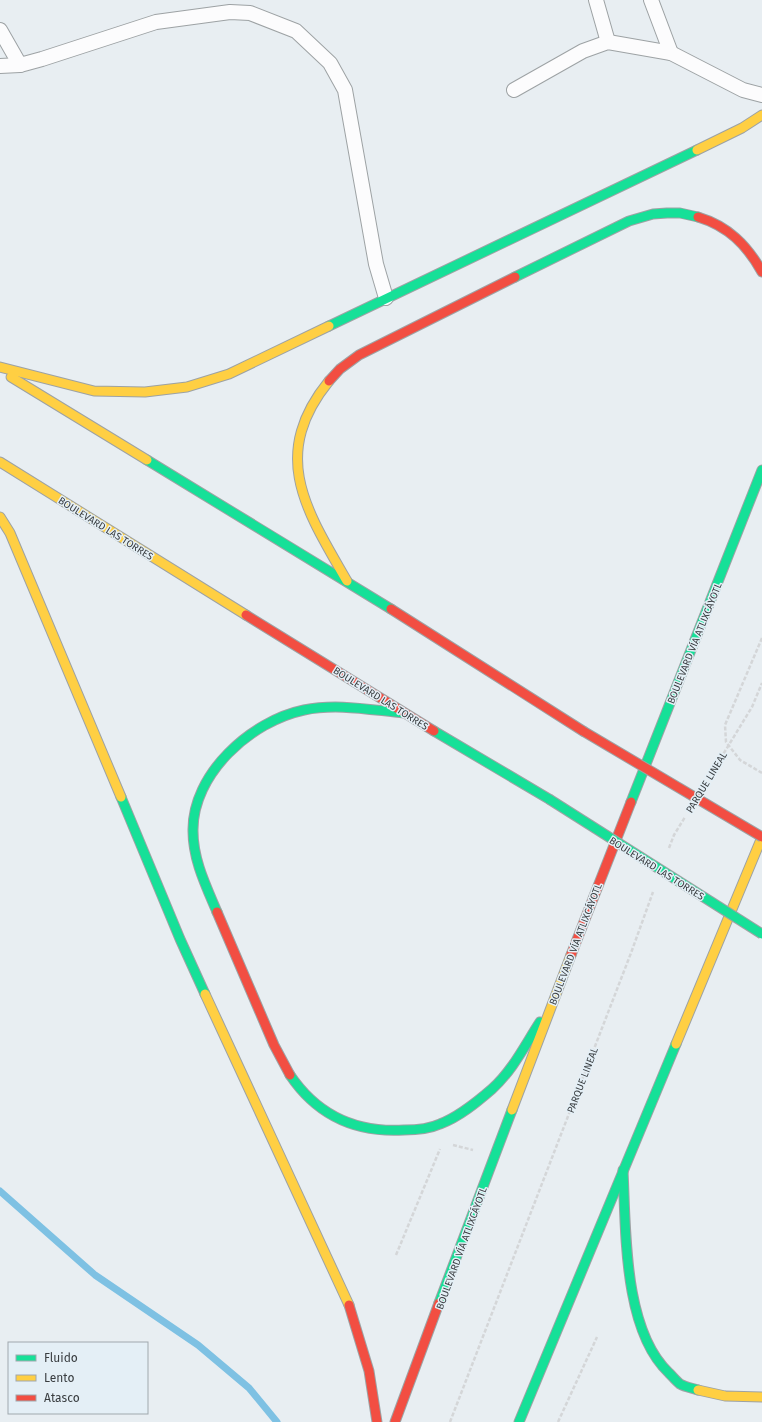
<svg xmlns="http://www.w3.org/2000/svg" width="762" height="1422" viewBox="0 0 762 1422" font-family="'Fira Sans',sans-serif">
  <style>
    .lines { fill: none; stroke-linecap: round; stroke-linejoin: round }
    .stream { stroke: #7ec1e3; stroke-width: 7 }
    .lane-casing { stroke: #9da2a4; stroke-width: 16 }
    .fast-casing { stroke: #9da2a4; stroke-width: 11 }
    .slow-casing { stroke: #9da2a4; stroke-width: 11 }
    .jam-casing { stroke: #9da2a4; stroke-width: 11 }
    .path { stroke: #d4d6d8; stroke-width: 2.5; stroke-dasharray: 4 2; stroke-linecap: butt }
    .lane { stroke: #fcfcfd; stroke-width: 14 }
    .fast { stroke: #16e098; stroke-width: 9 }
    .slow { stroke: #ffcf43; stroke-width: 9 }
    .jam { stroke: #f24e42; stroke-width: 9 }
    .fast-bridge-casing { stroke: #9da2a4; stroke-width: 11; stroke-linecap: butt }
    .jam-bridge-casing { stroke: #9da2a4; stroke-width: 11; stroke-linecap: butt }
    .path-bridge { stroke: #d4d6d8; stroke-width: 2.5; stroke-dasharray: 4 2; stroke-linecap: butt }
    .fast-bridge { stroke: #16e098; stroke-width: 9 }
    .jam-bridge { stroke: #f24e42; stroke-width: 9 }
    .labels { text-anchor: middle; stroke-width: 3; stroke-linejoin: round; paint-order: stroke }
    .street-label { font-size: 10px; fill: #393d40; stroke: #e4eff6 }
  </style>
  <rect width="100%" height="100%" fill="#e8eef2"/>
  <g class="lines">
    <polyline class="stream" points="0,1191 95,1275 198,1345 249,1388 277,1422"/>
    <g class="lane-casing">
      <g id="lane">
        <polyline points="596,0 608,42"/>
        <polyline points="651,0 671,53"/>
        <polyline points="0,30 20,65 42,59 156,22 230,12 250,13 296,31 330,63 345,90 376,264 386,298"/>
        <polyline points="0,66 20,65"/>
        <polyline points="514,90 583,51 608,42 671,53 743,90 762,95"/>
      </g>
    </g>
    <g class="fast-casing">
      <g id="fast">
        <polyline points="515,277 629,221 653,214 667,213 680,213 698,217"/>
        <polyline points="329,326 697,150"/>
        <polyline points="147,460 391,609"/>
        <polyline points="434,731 549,799"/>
        <polyline points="121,797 180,939 205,994"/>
        <polyline points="631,802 762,470"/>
        <path d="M217 912C206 886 193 860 193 831 192 774 251 721 304 710 337 703 371 710 404 713"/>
        <path d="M290 1075C317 1115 355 1133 404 1130 416 1130 429 1129 440 1124 459 1117 477 1102 492 1089 513 1070 525 1045 540 1022"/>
        <path d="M623 1170C626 1230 623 1330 669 1373 673 1377 676 1381 680 1384 685 1387 692 1388 698 1390"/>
        <polyline points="439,1303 512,1110"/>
        <polyline points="519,1422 676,1044"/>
      </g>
    </g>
    <g class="slow-casing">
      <g id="slow">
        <polyline points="697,150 742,128 762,115"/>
        <polyline points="0,367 94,391 145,392 187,387 229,374 329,326"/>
        <polyline points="11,377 147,460"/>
        <path d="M329 381C269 455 306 510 347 581"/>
        <polyline points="0,462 246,615"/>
        <polyline points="0,517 10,533 121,797"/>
        <polyline points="205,994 349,1305"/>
        <polyline points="676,1044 762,837"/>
        <polyline points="512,1110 571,955"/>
        <polyline points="698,1390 725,1396 762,1397"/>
      </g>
    </g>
    <g class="jam-casing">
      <g id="jam">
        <path d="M698 217C728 226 747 245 762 272"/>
        <polyline points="329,381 340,369 359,355 515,277"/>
        <polyline points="391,609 583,731"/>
        <polyline points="246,615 434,731"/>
        <polyline points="217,912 274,1045 290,1075"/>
        <polyline points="571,955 631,802"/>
        <polyline points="349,1305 369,1371 377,1422"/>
        <polyline points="395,1422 439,1303"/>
      </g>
    </g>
    <g class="path">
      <polyline points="708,779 752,707 762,683"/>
      <polyline points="669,848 674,835 685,817"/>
      <polyline points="453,1145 473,1150"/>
      <polyline points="396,1255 440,1149"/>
      <polyline points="450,1422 631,953 653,892"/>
      <polyline points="558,1422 597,1337"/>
    </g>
    <use href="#lane" class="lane"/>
    <use href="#fast" class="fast"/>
    <use href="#slow" class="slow"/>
    <use href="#jam" class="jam"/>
    <g class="fast-bridge-casing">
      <polyline id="fast-bridge" points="549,799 762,934"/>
    </g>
    <g class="jam-bridge-casing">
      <polyline id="jam-bridge" points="583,731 762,837"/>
    </g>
    <polyline class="path-bridge" points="762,638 725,725 726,742 740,760 762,773"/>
    <use href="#fast-bridge" class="fast-bridge"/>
    <use href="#jam-bridge" class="jam-bridge"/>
  </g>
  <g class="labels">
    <g class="street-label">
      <text transform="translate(106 528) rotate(32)" y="4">BOULEVARD LAS TORRES</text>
      <text transform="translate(694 643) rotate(-68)" y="4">BOULEVARD VÍA ATLIXCÁYOTL</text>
      <text transform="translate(381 698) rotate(32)" y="4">BOULEVARD LAS TORRES</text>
      <text transform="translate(706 782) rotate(-59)" y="4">PARQUE LINEAL</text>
      <text transform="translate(657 868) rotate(32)" y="4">BOULEVARD LAS TORRES</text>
      <text transform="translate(575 944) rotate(-69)" y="4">BOULEVARD VÍA ATLIXCÁYOTL</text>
      <text transform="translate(582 1080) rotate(-69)" y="4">PARQUE LINEAL</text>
      <text transform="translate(461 1248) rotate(-70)" y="4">BOULEVARD VÍA ATLIXCÁYOTL</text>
    </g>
  </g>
  <rect x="8" y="1342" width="140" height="72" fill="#e4eff6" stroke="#a0a8ad"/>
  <rect x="16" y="1355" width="20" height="6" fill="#16e098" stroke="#a0a8ad"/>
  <text x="44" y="1362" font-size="12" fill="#393d40">Fluido</text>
  <rect x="16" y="1375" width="20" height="6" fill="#ffcf43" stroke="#a0a8ad"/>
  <text x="44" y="1382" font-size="12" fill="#393d40">Lento</text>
  <rect x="16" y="1395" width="20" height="6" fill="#f24e42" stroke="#a0a8ad"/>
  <text x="44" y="1402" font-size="12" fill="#393d40">Atasco</text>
</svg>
